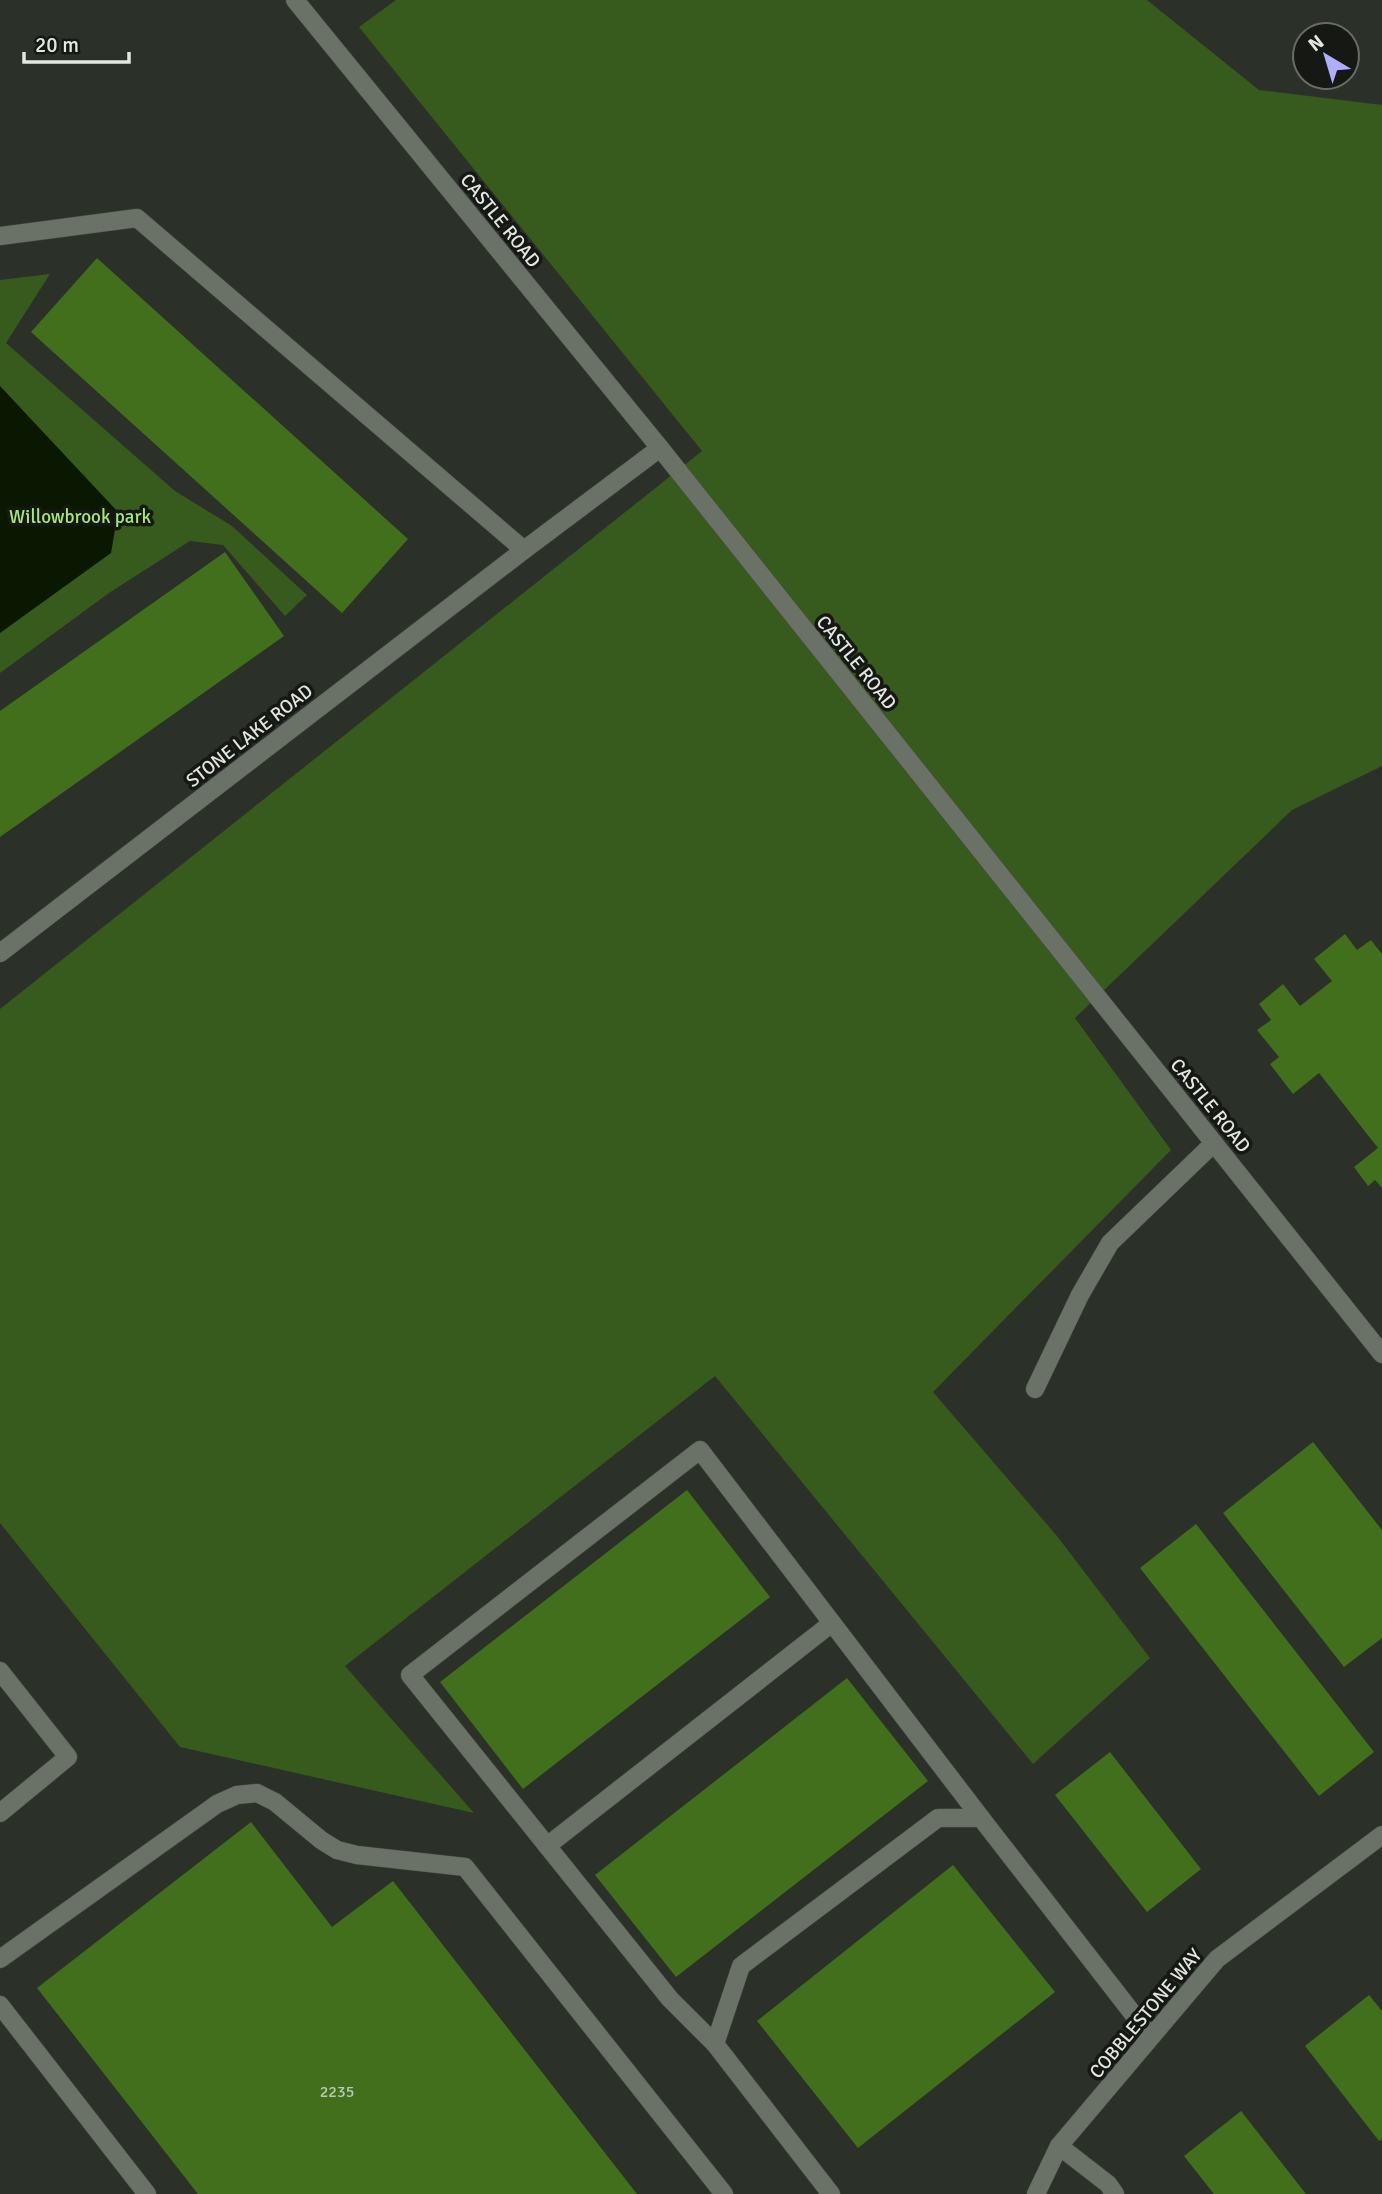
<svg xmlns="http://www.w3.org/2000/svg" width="1382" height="2194" viewBox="0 0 1382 2194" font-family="Signika,sans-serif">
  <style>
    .green { fill: #375a1d }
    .water { fill: #0a1802 }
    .building { fill: #416f1c }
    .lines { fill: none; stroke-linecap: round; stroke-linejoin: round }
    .service-casing { stroke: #4a4f47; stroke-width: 19 }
    .minor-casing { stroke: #4a4f47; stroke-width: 19 }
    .service { stroke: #6a7167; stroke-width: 18 }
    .minor { stroke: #6a7167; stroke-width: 18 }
    .labels { text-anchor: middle; stroke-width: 7; stroke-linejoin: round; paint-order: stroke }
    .number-label { font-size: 16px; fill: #bac9b0 }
    .street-label { font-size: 19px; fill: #e3e7e1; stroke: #161814 }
    .park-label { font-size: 19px; fill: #a6e77c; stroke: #161814 }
  </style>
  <rect width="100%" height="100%" fill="#2b3128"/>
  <g class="green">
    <polygon points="396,0 1147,0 1259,90 1382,105 1382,766 1292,810 1075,1018 1171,1150 933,1392 1057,1536 1150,1658 1033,1764 715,1376 345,1666 474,1813 180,1747 0,1523 0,1009 702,451 359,27"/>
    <polygon points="50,274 6,343 175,491 232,526 307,595 285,616 223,545 190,541 109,593 0,673 0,280"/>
  </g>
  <polygon class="water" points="0,386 118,512 111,553 0,633"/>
  <g class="building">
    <polygon points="97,258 408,539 342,613 31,332"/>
    <polygon points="225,552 284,636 0,837 0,711"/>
    <polygon points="1345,934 1357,950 1371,940 1382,954 1382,1188 1375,1180 1368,1186 1354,1167 1378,1148 1319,1073 1293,1094 1270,1064 1279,1057 1257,1030 1271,1020 1259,1004 1283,984 1300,1006 1332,981 1314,959"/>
    <polygon points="1313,1442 1382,1530 1382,1638 1344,1667 1223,1513"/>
    <polygon points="687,1490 770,1597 523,1789 440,1682"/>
    <polygon points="1196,1524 1374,1752 1319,1796 1140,1568"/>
    <polygon points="847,1678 928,1781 676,1977 595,1875"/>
    <polygon points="1110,1752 1201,1869 1147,1912 1055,1795"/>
    <polygon points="251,1822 332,1927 393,1881 637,2194 198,2194 37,1988"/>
    <polygon points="953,1865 1055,1992 858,2148 757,2021"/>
    <polygon points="1369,1995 1382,2011 1382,2139 1379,2141 1305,2046"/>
    <polygon points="1241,2111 1306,2194 1214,2194 1184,2156"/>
  </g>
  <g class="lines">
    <g class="service-casing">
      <g id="service">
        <polyline points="0,236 137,218 524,550 0,953"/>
        <polyline points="1035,1389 1080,1295 1110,1243 1214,1143"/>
        <polyline points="0,1671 68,1757 0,1813"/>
        <polyline points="547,1846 832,1623"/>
        <polyline points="0,1959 217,1804 237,1795 257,1793 275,1802 321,1840 337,1850 357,1855 465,1867 724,2194"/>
        <polyline points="0,2005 147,2194"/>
        <polyline points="715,2044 670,1999 410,1675 700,1450 981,1818"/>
        <polyline points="1059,2146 1108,2184 1115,2194"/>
        <polyline points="831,2194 715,2044 741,1966 938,1818 981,1818 1151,2037"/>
      </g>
    </g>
    <g class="minor-casing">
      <g id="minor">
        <polyline points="295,0 660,448 1382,1354"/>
        <polyline points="524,550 660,448"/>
        <polyline points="1036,2194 1059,2146 1217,1959 1382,1835"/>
      </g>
    </g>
    <use href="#service" class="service"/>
    <use href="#minor" class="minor"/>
  </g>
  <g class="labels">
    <g class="number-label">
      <text x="337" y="2097">2235</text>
    </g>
    <g class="street-label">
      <text transform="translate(501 220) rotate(51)" y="7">CASTLE ROAD</text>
      <text transform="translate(857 662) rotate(51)" y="7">CASTLE ROAD</text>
      <text transform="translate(249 735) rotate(-38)" y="7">STONE LAKE ROAD</text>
      <text transform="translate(1211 1105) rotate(51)" y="7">CASTLE ROAD</text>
      <text transform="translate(1145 2013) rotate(-50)" y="7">COBBLESTONE WAY</text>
    </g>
    <g class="park-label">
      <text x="80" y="523">Willowbrook park</text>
    </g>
  </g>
  <g transform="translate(1326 56) rotate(322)"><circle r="33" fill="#161814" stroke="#686b66" stroke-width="2"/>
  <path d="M0-5L12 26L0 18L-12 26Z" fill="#afaefa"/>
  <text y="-10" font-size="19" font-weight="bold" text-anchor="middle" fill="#e3e7e1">N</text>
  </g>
  <path d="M24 52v10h105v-10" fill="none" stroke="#e3e7e1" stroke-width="3.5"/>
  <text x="35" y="52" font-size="21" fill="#e3e7e1" stroke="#161814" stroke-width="5" paint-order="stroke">20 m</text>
</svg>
